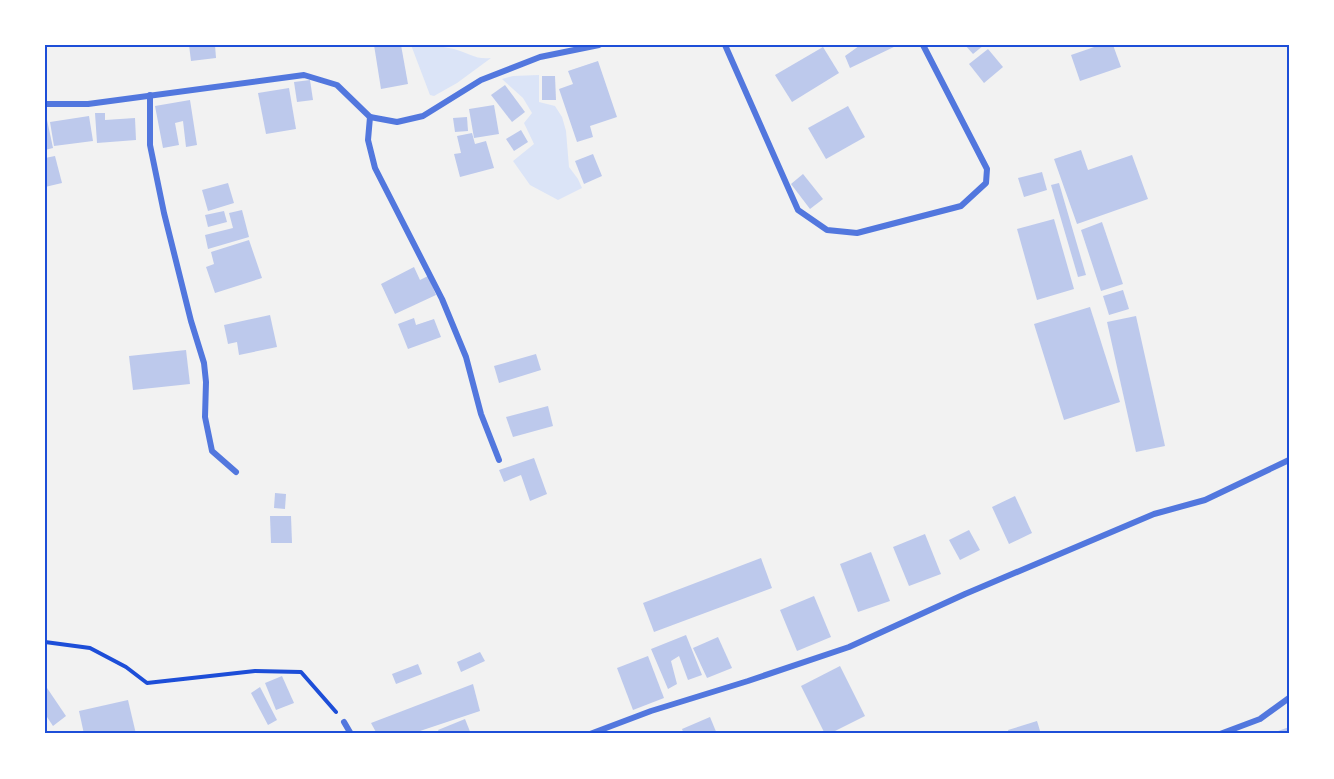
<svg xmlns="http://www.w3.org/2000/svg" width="1334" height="779" viewBox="0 0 1334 779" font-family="'Archivo Narrow',sans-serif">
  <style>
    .green { fill: #dbe4f7 }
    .building { fill: #bdc9ec }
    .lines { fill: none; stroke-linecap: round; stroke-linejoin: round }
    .path { stroke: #1d4ed8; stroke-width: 4 }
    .minor { stroke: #5277de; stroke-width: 6 }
    .neatline { fill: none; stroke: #1d4ed8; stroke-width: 2 }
  </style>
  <rect width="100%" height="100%" fill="#f2f2f2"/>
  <g class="green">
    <path d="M411 45C426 45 440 46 454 49 469 53 476 60 491 58L457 83 434 96 430 95Z"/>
    <polygon points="539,75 539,102 555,106 562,117 566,131 569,167 578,179 582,188 558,200 530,185 513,161 534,144 524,123 532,113 523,98 502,79 513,76"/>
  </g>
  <g class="building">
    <polygon points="189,45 215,45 216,58 191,61"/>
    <polygon points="374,45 401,45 408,84 381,89"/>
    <polygon points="859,45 898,45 850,68 845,56 859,46"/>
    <polygon points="965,45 984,45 973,54"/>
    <polygon points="1100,45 1113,45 1121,67 1080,81 1071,55"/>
    <polygon points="823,47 839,73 792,102 775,75"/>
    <polygon points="988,49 1003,67 984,83 969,64"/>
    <polygon points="598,61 617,117 590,126 593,137 577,142 559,89 573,84 568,71"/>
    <polygon points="542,76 555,76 556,100 542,100"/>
    <polygon points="310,80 313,100 297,102 294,82"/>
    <polygon points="505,85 525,112 512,122 491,95"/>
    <polygon points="289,88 296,129 266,134 258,93"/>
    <polygon points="190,100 197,145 186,147 183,121 175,123 179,145 163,148 155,106"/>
    <polygon points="494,105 499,134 474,138 469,109"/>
    <polygon points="848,106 865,137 826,159 808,128"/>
    <polygon points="95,113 105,113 105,120 135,118 136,140 97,143"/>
    <polygon points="45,115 46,115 53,148 45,150"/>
    <polygon points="89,116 93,141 54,146 50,122"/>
    <polygon points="467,117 468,131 455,132 453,118"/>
    <polygon points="521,130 528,142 514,151 506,139"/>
    <polygon points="472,133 475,144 486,141 494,168 460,177 454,154 461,153 457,136"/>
    <polygon points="1081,150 1088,170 1132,155 1148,199 1077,224 1054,159"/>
    <polygon points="593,154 602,176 584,184 575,161"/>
    <polygon points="55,156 62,183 45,187 45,158"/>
    <polygon points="1042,172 1047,190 1024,197 1018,178"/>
    <polygon points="803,174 823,199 810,209 791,184"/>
    <polygon points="228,183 234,203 208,211 202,190"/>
    <polygon points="1059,183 1086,275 1078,277 1051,185"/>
    <polygon points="242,210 249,237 208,249 205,235 233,228 229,213"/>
    <polygon points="224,211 227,222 208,227 205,215"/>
    <polygon points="1054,219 1074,289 1037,300 1017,229"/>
    <polygon points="1102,222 1123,284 1101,291 1081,230"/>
    <polygon points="249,240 262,278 215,293 206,267 214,264 211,252"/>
    <polygon points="414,267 420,280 428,276 436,295 395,314 381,284"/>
    <polygon points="1123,290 1129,309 1109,315 1103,296"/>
    <polygon points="1090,307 1120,402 1064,420 1034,324"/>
    <polygon points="270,315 277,347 239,355 237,342 228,344 224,325"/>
    <polygon points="1136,316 1165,446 1136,452 1107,322"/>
    <polygon points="414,318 416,325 434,319 441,337 408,349 398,324"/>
    <polygon points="186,350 190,384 133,390 129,356"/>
    <polygon points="536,354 541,370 499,383 494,366"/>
    <polygon points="548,406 553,426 513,437 506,417"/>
    <polygon points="534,458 547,494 530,501 521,475 504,482 499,470"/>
    <polygon points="275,493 286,494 285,509 274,508"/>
    <polygon points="1015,496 1032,533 1009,544 992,507"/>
    <polygon points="270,516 291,516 292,543 271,543"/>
    <polygon points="969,530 980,550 960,560 949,540"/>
    <polygon points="925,534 941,574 909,586 893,547"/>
    <polygon points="871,552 890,601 858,612 840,564"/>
    <polygon points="761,558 772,588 654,632 643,603"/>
    <polygon points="814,596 831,637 797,651 780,610"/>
    <polygon points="686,635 702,675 688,680 679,656 671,661 677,684 668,689 651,649"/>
    <polygon points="718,637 732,668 707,678 693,648"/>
    <polygon points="480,652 485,661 461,672 457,662"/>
    <polygon points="648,656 664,698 633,710 617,668"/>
    <polygon points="418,664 422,674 396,684 392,674"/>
    <polygon points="840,666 865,716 829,734 825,734 801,686"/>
    <polygon points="282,676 294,703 276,710 265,683"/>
    <polygon points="473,684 480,711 411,734 377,734 371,723"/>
    <polygon points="45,685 66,716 53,726 45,714"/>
    <polygon points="260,687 277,720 268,725 251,693"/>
    <polygon points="128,700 136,734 84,734 79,711"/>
    <polygon points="710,717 717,734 684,734 682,729"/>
    <polygon points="465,719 471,734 440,734 438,730"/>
    <polygon points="1037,721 1041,734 1009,734 1008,730"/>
    <polygon points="1289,727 1289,734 1270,734"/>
  </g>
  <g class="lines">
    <polyline class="path" points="45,642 90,648 126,667 147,683 255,671 301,672 336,712"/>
    <g class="minor">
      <polyline points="725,45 798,210 827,230 857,233 961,206 986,183 987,169 923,45"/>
      <polyline points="150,95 150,145 164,213 191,321 204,363 206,382 205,417 212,451 236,472"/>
      <polyline points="45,104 88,104 304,75 337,85 370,117 397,122 423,116 481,80 540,57 599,45"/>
      <polyline points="370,117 368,140 375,168 442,299 466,357 481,414 499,460"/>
      <polyline points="344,722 351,734"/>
      <polyline points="590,734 651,711 748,681 849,647 965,594 1154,514 1205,500 1289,460"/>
      <polyline points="1220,734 1260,719 1289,698"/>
    </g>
  </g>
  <rect width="1334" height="779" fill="none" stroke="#ffffff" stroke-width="93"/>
  <rect x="46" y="46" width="1242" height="686" class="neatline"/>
</svg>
